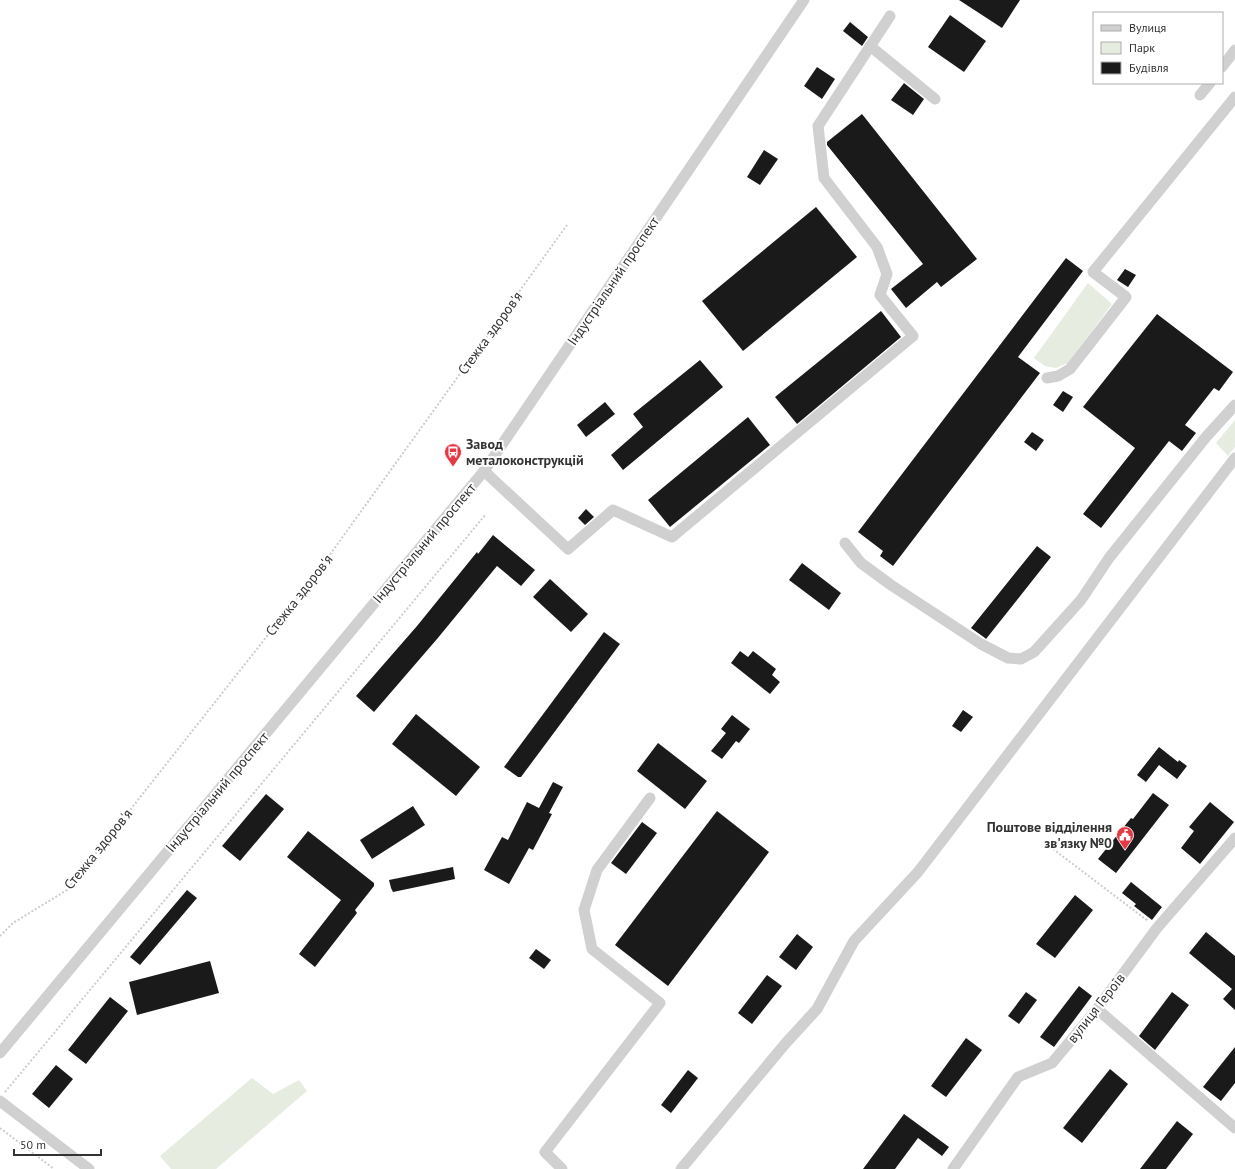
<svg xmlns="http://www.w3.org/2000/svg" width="1235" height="1169" viewBox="0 0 1235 1169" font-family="'PT Sans',sans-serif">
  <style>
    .green { fill: #e6ecdf }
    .building { fill: #1a1a1a }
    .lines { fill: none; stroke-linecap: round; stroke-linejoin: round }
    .path { stroke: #cdcdcd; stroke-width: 2; stroke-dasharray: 2 2; stroke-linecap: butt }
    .minor { stroke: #d0d0d0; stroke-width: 11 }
    .labels { text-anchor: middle; stroke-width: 4; stroke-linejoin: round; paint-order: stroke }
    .street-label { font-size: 14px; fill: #333; stroke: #fff }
    .poi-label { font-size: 14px; font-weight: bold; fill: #333; stroke: #fff; text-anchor: start }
  </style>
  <rect width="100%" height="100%" fill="#fff"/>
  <g class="green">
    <polygon points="1088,283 1112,304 1068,363 1056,368 1045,366 1034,358"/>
    <polygon points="1235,420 1235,447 1228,456 1216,443"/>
    <polygon points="252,1078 273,1094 299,1080 307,1091 216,1169 171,1169 160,1156"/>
  </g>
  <g class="building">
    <polygon points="959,0 1020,0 1002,28"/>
    <polygon points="950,15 986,41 964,72 928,47"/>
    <polygon points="850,22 868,37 862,46 843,31"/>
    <polygon points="817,67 835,79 822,99 804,86"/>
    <polygon points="904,83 924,99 913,115 891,100"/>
    <polygon points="862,114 977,259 941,287 937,282 906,308 891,289 923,264 827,145 827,142"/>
    <polygon points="764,150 778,159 760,185 747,177"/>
    <polygon points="816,207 857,257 743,351 702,301"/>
    <polygon points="1066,258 1083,271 1018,357 1040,373 893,566 880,556 883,551 858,532"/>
    <polygon points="1125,269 1136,275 1128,287 1117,280"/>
    <polygon points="881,311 901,337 797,424 775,397"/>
    <polygon points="1157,314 1233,372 1219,391 1214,388 1185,425 1196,433 1182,451 1169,441 1101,528 1083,514 1135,448 1083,407"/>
    <polygon points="700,360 723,387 623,470 611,455 643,427 633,414"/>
    <polygon points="1063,391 1073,397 1063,412 1053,405"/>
    <polygon points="605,402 615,414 586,437 577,425"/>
    <polygon points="748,417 770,445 670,527 648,500"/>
    <polygon points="1032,432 1044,440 1036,451 1024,442"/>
    <polygon points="586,509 594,517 585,525 578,518"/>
    <polygon points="493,535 535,570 521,586 497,566 437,639 374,712 356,696 417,626 477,552 478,554"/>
    <polygon points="1037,546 1051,557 986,639 985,638 971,628"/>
    <polygon points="802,563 841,593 829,610 789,580"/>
    <polygon points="550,579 588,614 571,632 533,597"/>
    <polygon points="604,632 620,644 521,777 518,777 504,767"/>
    <polygon points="740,651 748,657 753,651 776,669 772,675 780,682 770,694 731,663"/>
    <polygon points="963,710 973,717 961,732 952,726"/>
    <polygon points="416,714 480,767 456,796 392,744"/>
    <polygon points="732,715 750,729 739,743 736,741 722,759 711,751 726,733 721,729"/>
    <polygon points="658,743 707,781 685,809 637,771"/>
    <polygon points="1159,747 1178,762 1179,760 1187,766 1177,779 1159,765 1146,782 1137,775"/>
    <polygon points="553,782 563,787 549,813 552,814 533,850 529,848 509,884 484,870 502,837 508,840 527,802 539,808"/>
    <polygon points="1153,793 1169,805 1116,873 1098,859 1131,818 1133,819"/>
    <polygon points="266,794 284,809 240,861 222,846"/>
    <polygon points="1210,802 1234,822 1200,864 1181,848 1194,831 1189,827"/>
    <polygon points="413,806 425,825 372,859 360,840"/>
    <polygon points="717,811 769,852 668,986 615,945"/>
    <polygon points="642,822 657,833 626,874 611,863"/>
    <polygon points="308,831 374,883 374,886 355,910 357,913 315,967 299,954 341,900 287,857"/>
    <polygon points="453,867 455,879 393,892 391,888 389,880"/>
    <polygon points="1131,882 1162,907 1152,920 1134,906 1136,904 1122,893"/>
    <polygon points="187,890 197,898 140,965 130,957"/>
    <polygon points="1075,895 1093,910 1055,958 1036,944"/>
    <polygon points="1206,932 1235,956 1235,1010 1223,999 1232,989 1189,953"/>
    <polygon points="797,934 813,947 796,970 779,957"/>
    <polygon points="536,949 551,960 544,969 529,958"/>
    <polygon points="210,961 219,993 137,1015 129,982"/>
    <polygon points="767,975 782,986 752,1024 738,1013"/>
    <polygon points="1079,986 1092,996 1054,1047 1040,1037"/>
    <polygon points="1026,992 1037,1000 1019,1024 1008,1016"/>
    <polygon points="1172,992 1189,1005 1155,1050 1139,1036"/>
    <polygon points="110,997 128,1011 86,1064 68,1050"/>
    <polygon points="966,1038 982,1050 946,1097 931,1086"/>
    <polygon points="1235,1047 1235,1083 1221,1101 1203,1087"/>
    <polygon points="56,1065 73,1079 49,1108 32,1094"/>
    <polygon points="1110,1069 1128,1084 1082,1143 1063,1128"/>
    <polygon points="688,1070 698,1078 671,1113 661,1105"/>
    <polygon points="904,1114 949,1147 942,1156 918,1138 895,1169 863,1169"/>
    <polygon points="1177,1121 1193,1134 1166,1169 1140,1169"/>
  </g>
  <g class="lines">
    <g class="path">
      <polyline points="1053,849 1148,921"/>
      <polyline points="0,936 13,923 67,890 316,574 567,225"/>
      <polyline points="5,1092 486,514"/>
      <polyline points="0,1128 54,1169"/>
    </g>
    <g class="minor">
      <polyline points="870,46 935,99"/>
      <polyline points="1222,67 1235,50"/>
      <polyline points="1200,95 1210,83"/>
      <polyline points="1047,378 1058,376 1070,369 1126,297 1093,272 1235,97"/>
      <polyline points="484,471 568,549 613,510 672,537 913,336 880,295 887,274 877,247 824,178 818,126 890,16"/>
      <polyline points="845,543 861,563 891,585 981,644 1008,658 1021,659 1034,652 1081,600 1109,558 1206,437 1235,405"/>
      <polyline points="1097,1009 1235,1128"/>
      <polyline points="0,1053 484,471 804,0"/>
      <polyline points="0,1101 89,1169"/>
      <polyline points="562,1169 545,1152 660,1003 592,949 584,910 597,870 650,798"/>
      <polyline points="681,1169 785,1044 817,1009 854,941 918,872 1235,458"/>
      <polyline points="953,1169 1018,1077 1052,1063 1097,1009 1157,928 1235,838"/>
    </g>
  </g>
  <defs>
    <g id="bus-pin" transform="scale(0.9)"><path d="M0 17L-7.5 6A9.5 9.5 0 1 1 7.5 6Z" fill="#e63946" stroke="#fff"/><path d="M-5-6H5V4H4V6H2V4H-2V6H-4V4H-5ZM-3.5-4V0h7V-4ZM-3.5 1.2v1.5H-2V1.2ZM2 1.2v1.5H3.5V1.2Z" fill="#fff"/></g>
    <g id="civic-pin" transform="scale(0.9)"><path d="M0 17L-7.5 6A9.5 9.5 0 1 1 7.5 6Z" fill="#e63946" stroke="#fff"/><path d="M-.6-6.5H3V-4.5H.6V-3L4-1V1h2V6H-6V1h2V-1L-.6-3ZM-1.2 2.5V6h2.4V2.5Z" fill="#fff"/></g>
  </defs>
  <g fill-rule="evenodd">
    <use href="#bus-pin" x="453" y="452"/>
    <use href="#civic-pin" x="1125" y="835"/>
  </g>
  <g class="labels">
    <g class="street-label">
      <text transform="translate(613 281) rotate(-56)" y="5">Індустріальний проспект</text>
      <text transform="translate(490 333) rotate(-54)" y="5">Стежка здоров'я</text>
      <text transform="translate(424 543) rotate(-50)" y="5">Індустріальний проспект</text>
      <text transform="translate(299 595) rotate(-52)" y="5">Стежка здоров'я</text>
      <text transform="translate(217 792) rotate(-50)" y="5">Індустріальний проспект</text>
      <text transform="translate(98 849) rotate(-51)" y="5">Стежка здоров'я</text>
      <text transform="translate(1096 1008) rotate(-52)" y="5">вулиця Героїв</text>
    </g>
    <g class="poi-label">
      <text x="466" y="449">Завод<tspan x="466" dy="16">металоконструкцій</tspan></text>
      <text x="1112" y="832" text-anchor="end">Поштове відділення<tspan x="1112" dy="16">зв'язку №0</tspan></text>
    </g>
  </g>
  <rect x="1093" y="12" width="130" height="72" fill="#ffffff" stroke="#adadad"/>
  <rect x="1101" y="25" width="20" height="6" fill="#d0d0d0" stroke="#adadad"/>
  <text x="1129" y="32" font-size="12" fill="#333333">Вулиця</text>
  <rect x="1101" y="42" width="20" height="12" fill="#e6ecdf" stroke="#adadad"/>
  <text x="1129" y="52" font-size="12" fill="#333333">Парк</text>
  <rect x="1101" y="62" width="20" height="12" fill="#1a1a1a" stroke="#adadad"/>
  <text x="1129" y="72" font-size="12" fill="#333333">Будівля</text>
  <path d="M14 1149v6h87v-6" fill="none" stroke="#333333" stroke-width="2"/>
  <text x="20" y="1149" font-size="12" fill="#333333" stroke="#ffffff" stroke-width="3" paint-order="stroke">50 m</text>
</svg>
